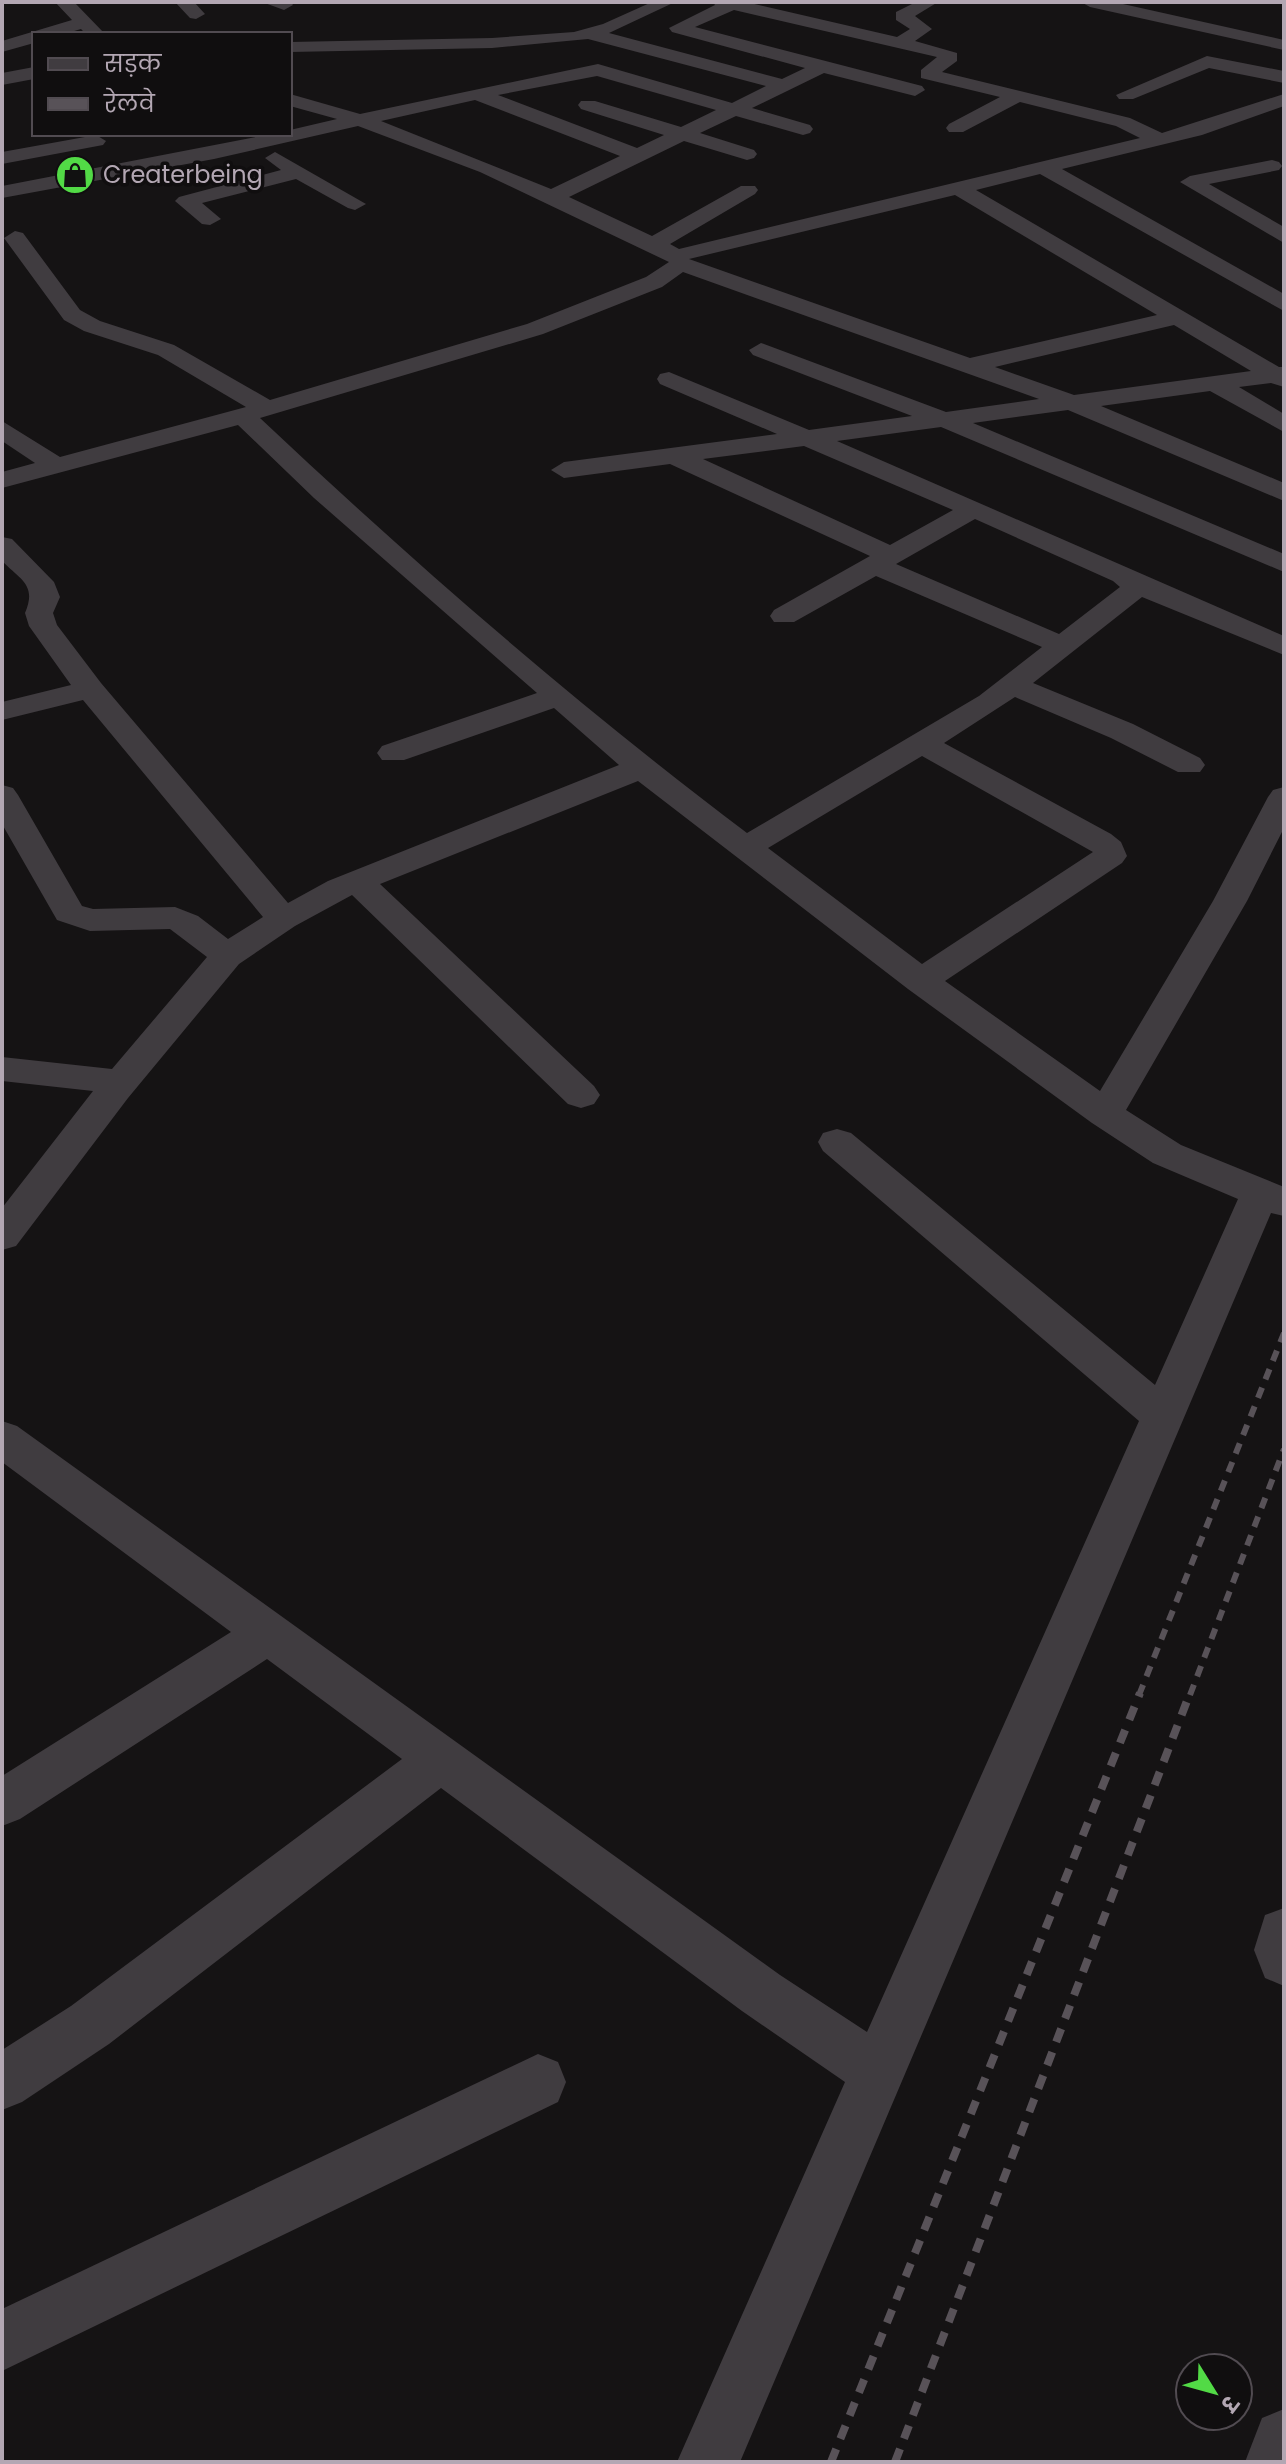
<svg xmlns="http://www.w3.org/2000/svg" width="1286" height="2464" viewBox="0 0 1286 2464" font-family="Poppins,'Noto Sans Devanagari',sans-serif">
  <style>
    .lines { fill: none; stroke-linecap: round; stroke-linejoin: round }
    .minor { fill: #403c40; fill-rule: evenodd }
    .rail-far1 { stroke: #585258; stroke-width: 6; stroke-dasharray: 11 9; stroke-linecap: butt }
    .rail { stroke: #585258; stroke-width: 8; stroke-dasharray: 14 11; stroke-linecap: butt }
    .labels { text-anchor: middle; stroke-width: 7; stroke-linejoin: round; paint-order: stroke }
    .far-poi-label { font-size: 24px; fill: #b3a7b3; stroke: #100e0f; text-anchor: start }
  </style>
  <rect width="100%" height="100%" fill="#151314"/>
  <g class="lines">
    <g class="minor">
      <polygon points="55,2 74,2 105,34 86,34 81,29 64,34 34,34 34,43 2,52 2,41 72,20"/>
      <polygon points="175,2 194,2 205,14 196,19 190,18"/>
      <polygon points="262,2 291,2 293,5 284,10"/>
      <path d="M652 2H675L609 33 782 79 805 68 672 32 669 28 715 5 713 2H746L897 37 910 29 896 20V12L916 2H938L915 16 932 29 915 41 957 53V61L942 72 1130 118 1162 133 1284 94V106L1202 135 1062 169 1284 294V311L1040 174 976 190 1279 367H1284V387L1271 383 1239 387 1284 414V432L1210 391 1101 406 1284 483V501L1068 410 973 423 1284 554V572L941 427 837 441 1284 636V655L1142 597 1033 683 1133 724 1200 758 1205 765 1200 772H1178L1111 738 1015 697 944 743 1111 834 1121 842 1127 856 1122 863 945 981 1100 1091 1213 901 1268 797 1273 790 1284 787V828L1247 901 1126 1110 1181 1145 1284 1187V1216L1271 1213 740 2462H677L845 2082 742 2011 441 1788 109 2044 22 2102 2 2110V2050L71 2006 402 1759 267 1659 20 1819 2 1826V1776L231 1632 2 1462V1421L17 1426 780 1975 867 2032 1139 1421 823 1151 818 1142 823 1133 837 1129 851 1133 1155 1385 1238 1199 1153 1163 1092 1123 908 989 638 781 380 884 594 1086 600 1095 594 1104 581 1108 568 1104 352 895 295 926 239 964 128 1098 16 1246 2 1250V1208L93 1091 2 1081V1057L112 1069 207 957 170 929 90 931 57 920 2 824V785L13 788 18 795 82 906 93 909 175 907 198 916 228 939 263 917 83 700 2 720V702L71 685 29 626 25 613C37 585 21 580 2 561V537L12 539 54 582 60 597 53 613 57 625 101 683 288 903 328 881 619 765 554 708 404 760H382L377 753 382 746 537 693 314 498 238 425 2 488V472L35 463 2 441V421L60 457 246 407 158 355 84 331 64 320 4 238 15 231 23 233 80 310 100 321 174 345 270 400 527 324 646 277 669 262 480 172 358 126 214 159 2 198V186L271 134H290V130L337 119 290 106V94L360 114 598 64 732 103 766 86 588 39 492 48 290 52V42L492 38 574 32 603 24ZM734 10 937 57 921 70V78L1000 97 949 124 946 128 949 132H963L1020 102 1116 126 1140 138 679 249 670 244 755 194 758 190 755 186H741L652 236 569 197 684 141 747 160 754 158 757 154 754 150 700 133 736 116 803 135 810 133 813 129 810 125 752 108 824 73 915 96 925 90 922 86 695 27ZM597 76 716 110 681 127 595 101H581L578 105 581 109 664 135 637 148 498 95ZM475 100 620 156 551 189 381 121ZM955 195 1157 315 970 358 689 259ZM683 272 1039 399 946 412 761 343 749 350 753 355 912 416 809 430 669 372 660 374 657 379 660 384 777 434 564 462 551 470 564 478 670 464 870 556 774 610 770 616 774 622H794L876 576 1042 647 979 696 747 833C577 705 415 564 260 418L543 334 662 287ZM1174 325 1251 371 1074 395 995 367ZM804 446 953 510 890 545 703 459ZM975 519 1113 581 1120 587 1059 634 896 564ZM922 756 1093 852 922 964 768 848Z"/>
      <polygon points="1081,2 1114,2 1284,40 1284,50 1090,7"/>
      <polygon points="1207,56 1284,71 1284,83 1209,68 1133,99 1119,99 1116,95"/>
      <polygon points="34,67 34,79 2,85 2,73"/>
      <polygon points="96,135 106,141 103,145 2,164 2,152"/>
      <polygon points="275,152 366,204 355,210 348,208 296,179 202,203 221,219 210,225 202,224 175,201 179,197 281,170 265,158"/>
      <polygon points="1272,160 1279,162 1282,166 1279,170 1209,184 1284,227 1284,243 1180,182 1190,176"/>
      <polygon points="1284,1908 1284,1986 1265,1978 1254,1950 1265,1915"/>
      <polygon points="538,2054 558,2062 566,2082 558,2102 2,2371 2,2309"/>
      <polygon points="1284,2409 1284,2462 1245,2462 1262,2418"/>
    </g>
    <g class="rail-far1">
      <polyline points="1139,1695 1284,1333"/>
      <polyline points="1190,1695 1284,1449"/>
    </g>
    <g class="rail">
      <polyline points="831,2462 1140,1693"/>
      <polyline points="895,2462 1190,1693"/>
    </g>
  </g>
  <defs>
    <g id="shop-disc" transform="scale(2)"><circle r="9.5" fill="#52da46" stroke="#100e0f"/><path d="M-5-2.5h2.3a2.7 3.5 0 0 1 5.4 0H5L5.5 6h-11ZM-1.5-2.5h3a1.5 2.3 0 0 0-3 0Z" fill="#111"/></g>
  </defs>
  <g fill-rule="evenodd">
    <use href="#shop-disc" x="75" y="175"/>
  </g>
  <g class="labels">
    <g class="far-poi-label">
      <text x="103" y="183">Createrbeing</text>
    </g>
  </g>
  <rect width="1286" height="2464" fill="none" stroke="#b3a7b3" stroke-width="8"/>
  <rect x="32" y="32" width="260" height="104" fill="#100e0f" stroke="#514b51" stroke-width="2"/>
  <rect x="48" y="58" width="40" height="12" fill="#403c40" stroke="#514b51" stroke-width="2"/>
  <text x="104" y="72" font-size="24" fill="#b3a7b3">सड़क</text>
  <rect x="48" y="98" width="40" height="12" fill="#585258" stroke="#514b51" stroke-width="2"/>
  <text x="104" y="112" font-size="24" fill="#b3a7b3">रेलवे</text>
  <g transform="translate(1214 2392) rotate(127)"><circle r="38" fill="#100e0f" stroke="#514b51" stroke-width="2"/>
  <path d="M0-6L14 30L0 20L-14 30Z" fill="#52da46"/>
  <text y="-12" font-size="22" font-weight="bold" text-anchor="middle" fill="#b3a7b3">उ</text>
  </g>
</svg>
